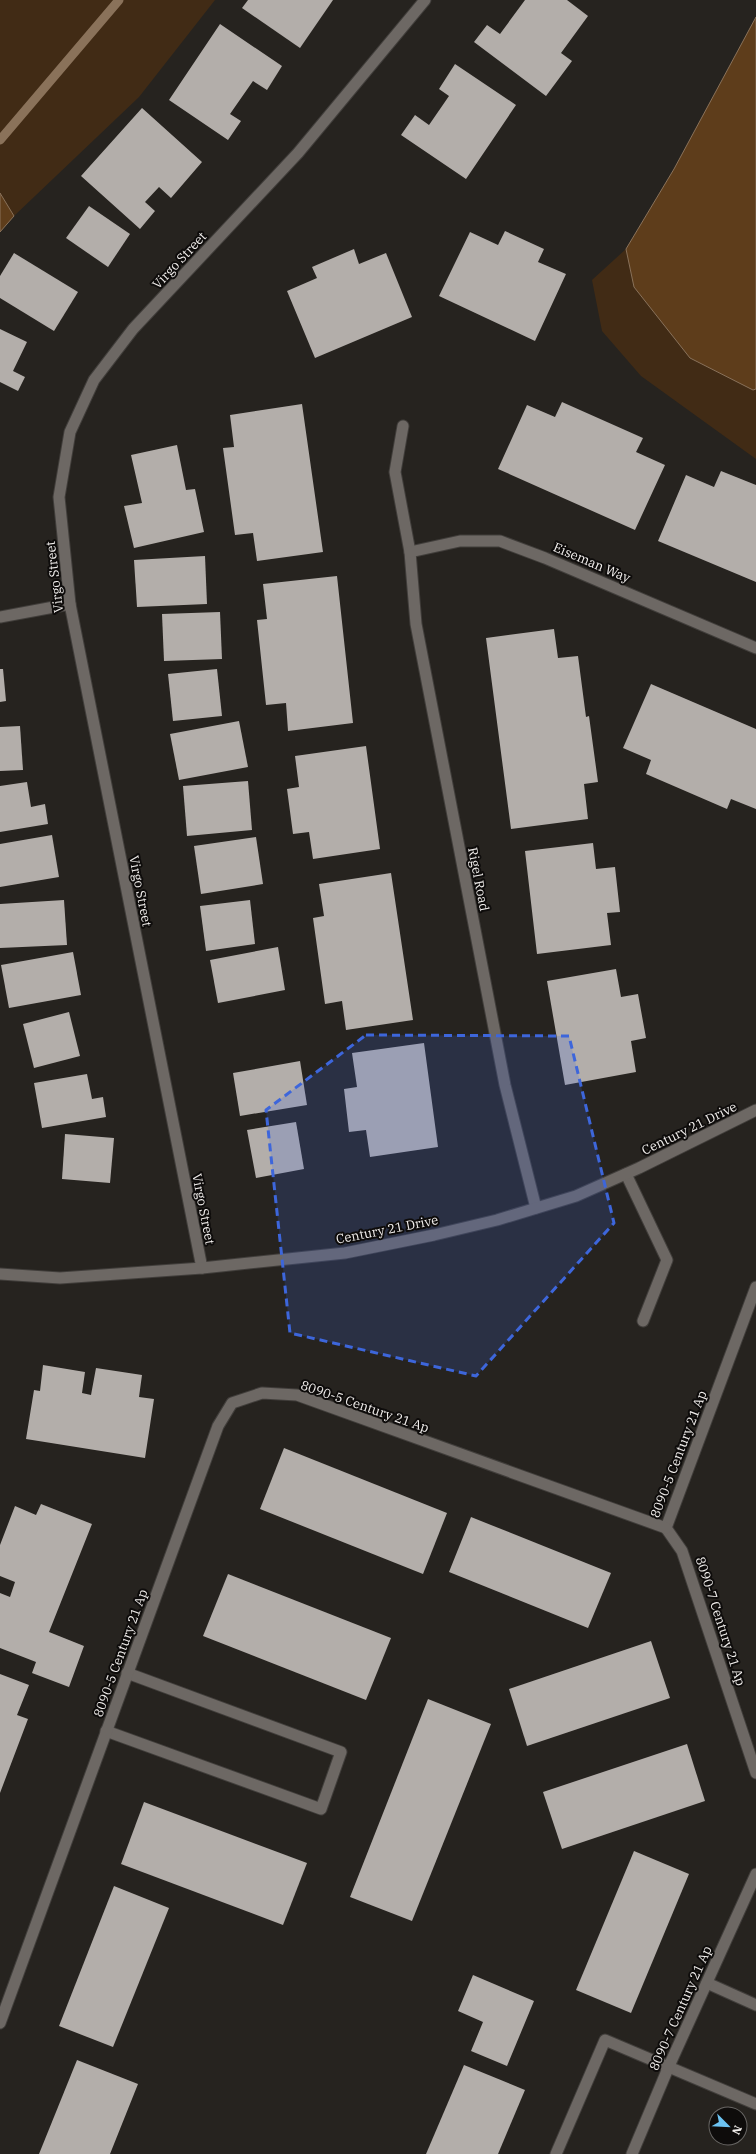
<svg xmlns="http://www.w3.org/2000/svg" width="756" height="2154" viewBox="0 0 756 2154" font-family="'IBM Plex Serif',serif">
  <style>
    .green { fill: #412b15 }
    .water { fill: #5e3d1b; stroke: #8a725a }
    .lines { fill: none; stroke-linecap: round; stroke-linejoin: round }
    .stream { stroke: #8a725a; stroke-width: 9 }
    .building { fill: #b3aeaa }
    .service-casing { stroke: #413e3b; stroke-width: 13 }
    .minor-casing { stroke: #413e3b; stroke-width: 13 }
    .service { stroke: #6d6864; stroke-width: 11 }
    .minor { stroke: #6d6864; stroke-width: 11 }
    .marked { fill: #3d66db; fill-opacity: 0.2; stroke: #3d66db; stroke-width: 3; stroke-dasharray: 8 5; stroke-linejoin: round }
    .labels { text-anchor: middle; stroke-width: 4; stroke-linejoin: round; paint-order: stroke }
    .street-label { font-size: 13px; fill: #f2efed; stroke: #0e0c0b }
  </style>
  <rect width="100%" height="100%" fill="#26231f"/>
  <g class="green">
    <polygon points="0,0 215,0 139,97 14,216 0,193"/>
    <polygon points="626,249 634,287 690,358 753,390 756,389 756,459 641,376 602,331 592,280"/>
  </g>
  <g class="water">
    <polygon points="756,17 756,389 753,390 690,358 634,287 626,249 674,169"/>
    <polygon points="0,193 14,216 0,232"/>
  </g>
  <g class="lines">
    <polyline class="stream" points="0,140 119,0"/>
  </g>
  <g class="building">
    <polygon points="248,0 333,0 300,48 242,8"/>
    <polygon points="525,0 567,0 588,16 561,53 572,61 546,96 474,42 487,25 500,34"/>
    <polygon points="220,24 282,66 267,90 253,81 230,114 241,121 228,140 169,100"/>
    <polygon points="455,64 516,105 466,179 401,135 415,115 429,125 449,96 439,89"/>
    <polygon points="142,108 202,162 171,198 159,187 145,202 155,211 140,229 81,176"/>
    <polygon points="89,206 130,234 108,267 66,238"/>
    <polygon points="505,231 544,249 538,262 566,274 535,341 439,296 470,232 498,245"/>
    <polygon points="354,249 359,264 386,253 412,317 315,358 287,291 317,278 312,267"/>
    <polygon points="14,253 78,292 54,331 0,298 0,276"/>
    <polygon points="0,329 27,342 13,371 25,377 18,391 0,382"/>
    <polygon points="562,402 643,438 636,452 665,465 635,530 498,469 527,405 555,417"/>
    <polygon points="302,404 323,552 257,561 253,533 235,535 223,448 234,447 230,415"/>
    <polygon points="177,445 186,490 195,489 204,532 134,548 124,506 142,503 131,455"/>
    <polygon points="721,471 756,485 756,582 658,541 686,475 714,487"/>
    <polygon points="205,556 207,604 137,607 134,560"/>
    <polygon points="337,576 353,723 288,731 286,703 266,705 257,620 267,619 263,584"/>
    <polygon points="220,612 222,659 164,661 162,614"/>
    <polygon points="554,629 558,658 578,656 586,717 589,716 598,782 584,784 588,819 511,829 486,638"/>
    <polygon points="0,669 3,669 6,701 0,702"/>
    <polygon points="217,669 222,716 173,721 168,674"/>
    <polygon points="651,684 756,729 756,809 731,799 727,809 646,774 651,760 623,748"/>
    <polygon points="239,721 248,767 179,780 170,734"/>
    <polygon points="20,726 23,770 0,771 0,727"/>
    <polygon points="366,746 380,849 313,859 309,832 293,834 287,789 299,787 295,756"/>
    <polygon points="248,781 252,830 187,836 183,786"/>
    <polygon points="27,782 31,807 45,804 48,824 0,832 0,786"/>
    <polygon points="52,835 59,877 0,887 0,844"/>
    <polygon points="256,837 263,884 201,894 194,846"/>
    <polygon points="593,843 596,869 615,867 620,912 607,913 611,945 537,954 525,851"/>
    <polygon points="391,873 413,1020 346,1030 342,1001 325,1004 313,918 324,916 319,884"/>
    <polygon points="64,900 67,945 0,948 0,904"/>
    <polygon points="250,900 255,944 206,951 200,906"/>
    <polygon points="278,947 285,990 218,1003 210,960"/>
    <polygon points="73,952 81,995 9,1008 1,965"/>
    <polygon points="616,969 621,997 638,994 646,1038 631,1041 636,1072 565,1085 547,981"/>
    <polygon points="69,1012 80,1056 34,1068 23,1024"/>
    <polygon points="424,1043 438,1147 370,1157 366,1130 349,1132 344,1089 357,1087 352,1053"/>
    <polygon points="300,1061 307,1105 240,1116 233,1073"/>
    <polygon points="87,1074 92,1099 103,1097 106,1117 42,1128 34,1083"/>
    <polygon points="296,1122 304,1169 256,1178 247,1130"/>
    <polygon points="65,1134 114,1138 110,1183 62,1179"/>
    <polygon points="43,1365 85,1372 82,1393 91,1395 96,1368 142,1375 139,1397 154,1399 145,1458 26,1439 34,1390 40,1391"/>
    <polygon points="284,1448 447,1513 423,1574 260,1509"/>
    <polygon points="41,1504 92,1524 49,1632 84,1646 69,1687 32,1673 36,1662 0,1648 0,1593 10,1597 15,1582 0,1576 0,1545 15,1506 36,1515"/>
    <polygon points="471,1517 611,1573 588,1628 449,1572"/>
    <polygon points="228,1574 391,1638 366,1700 203,1636"/>
    <polygon points="651,1641 670,1698 527,1746 509,1689"/>
    <polygon points="0,1674 29,1685 17,1715 28,1719 0,1793"/>
    <polygon points="428,1699 491,1724 412,1921 350,1897"/>
    <polygon points="687,1744 705,1801 562,1849 543,1792"/>
    <polygon points="144,1802 307,1863 283,1925 121,1864"/>
    <polygon points="634,1851 689,1874 631,2013 576,1990"/>
    <polygon points="114,1886 169,1908 113,2047 59,2026"/>
    <polygon points="473,1975 534,2001 507,2066 471,2051 483,2022 458,2011"/>
    <polygon points="77,2060 138,2084 110,2154 39,2154"/>
    <polygon points="464,2065 525,2090 498,2154 426,2154"/>
  </g>
  <g class="lines">
    <g class="service-casing">
      <g id="service">
        <polyline points="403,426 395,472 410,552 416,624 505,1085 536,1208"/>
        <polyline points="410,552 460,541 500,541 545,558 756,648"/>
        <polyline points="626,1174 667,1260 643,1321"/>
      </g>
    </g>
    <g class="minor-casing">
      <g id="minor">
        <polyline points="0,617 70,604"/>
        <polyline points="202,1268 70,604 59,497 70,432 94,380 133,329 298,153 425,0"/>
        <polyline points="0,1274 60,1278 202,1268 345,1253 434,1235 497,1220 576,1196 639,1168 756,1110"/>
        <polyline points="666,1528 682,1551 756,1773"/>
        <polyline points="666,1528 756,1287"/>
        <polyline points="106,1731 321,1809 341,1752 127,1673"/>
        <polyline points="707,1983 756,2005"/>
        <polyline points="0,2023 218,1426 232,1403 262,1393 297,1395 666,1528"/>
        <polyline points="556,2154 605,2040 756,2104"/>
        <polyline points="632,2154 669,2066 756,1874"/>
      </g>
    </g>
    <use href="#service" class="service"/>
    <use href="#minor" class="minor"/>
  </g>
  <path class="marked" d="M366 1035 569 1036 614 1223 476 1376 290 1333 266 1110Z"/>
  <g class="labels">
    <g class="street-label">
      <text transform="translate(179 260) rotate(-47)" y="5">Virgo Street</text>
      <text transform="translate(592 562) rotate(23)" y="5">Eiseman Way</text>
      <text transform="translate(54 577) rotate(-97)" y="5">Virgo Street</text>
      <text transform="translate(479 879) rotate(79)" y="5">Rigel Road</text>
      <text transform="translate(141 891) rotate(79)" y="5">Virgo Street</text>
      <text transform="translate(689 1128) rotate(-26)" y="5">Century 21 Drive</text>
      <text transform="translate(204 1209) rotate(79)" y="5">Virgo Street</text>
      <text transform="translate(387 1229) rotate(-11)" y="5">Century 21 Drive</text>
      <text transform="translate(365 1406) rotate(19)" y="5">8090-5 Century 21 Ap</text>
      <text transform="translate(678 1454) rotate(-69)" y="5">8090-5 Century 21 Ap</text>
      <text transform="translate(721 1621) rotate(72)" y="5">8090-7 Century 21 Ap</text>
      <text transform="translate(120 1653) rotate(-70)" y="5">8090-5 Century 21 Ap</text>
      <text transform="translate(680 2008) rotate(-66)" y="5">8090-7 Century 21 Ap</text>
    </g>
  </g>
  <g transform="translate(728 2126) rotate(114)"><circle r="19" fill="#0e0c0b" stroke="#696765"/>
  <path d="M0-3L7 15L0 10L-7 15Z" fill="#6cc3f2"/>
  <text y="-6" font-size="11" font-weight="bold" text-anchor="middle" fill="#f2efed">N</text>
  </g>
</svg>
